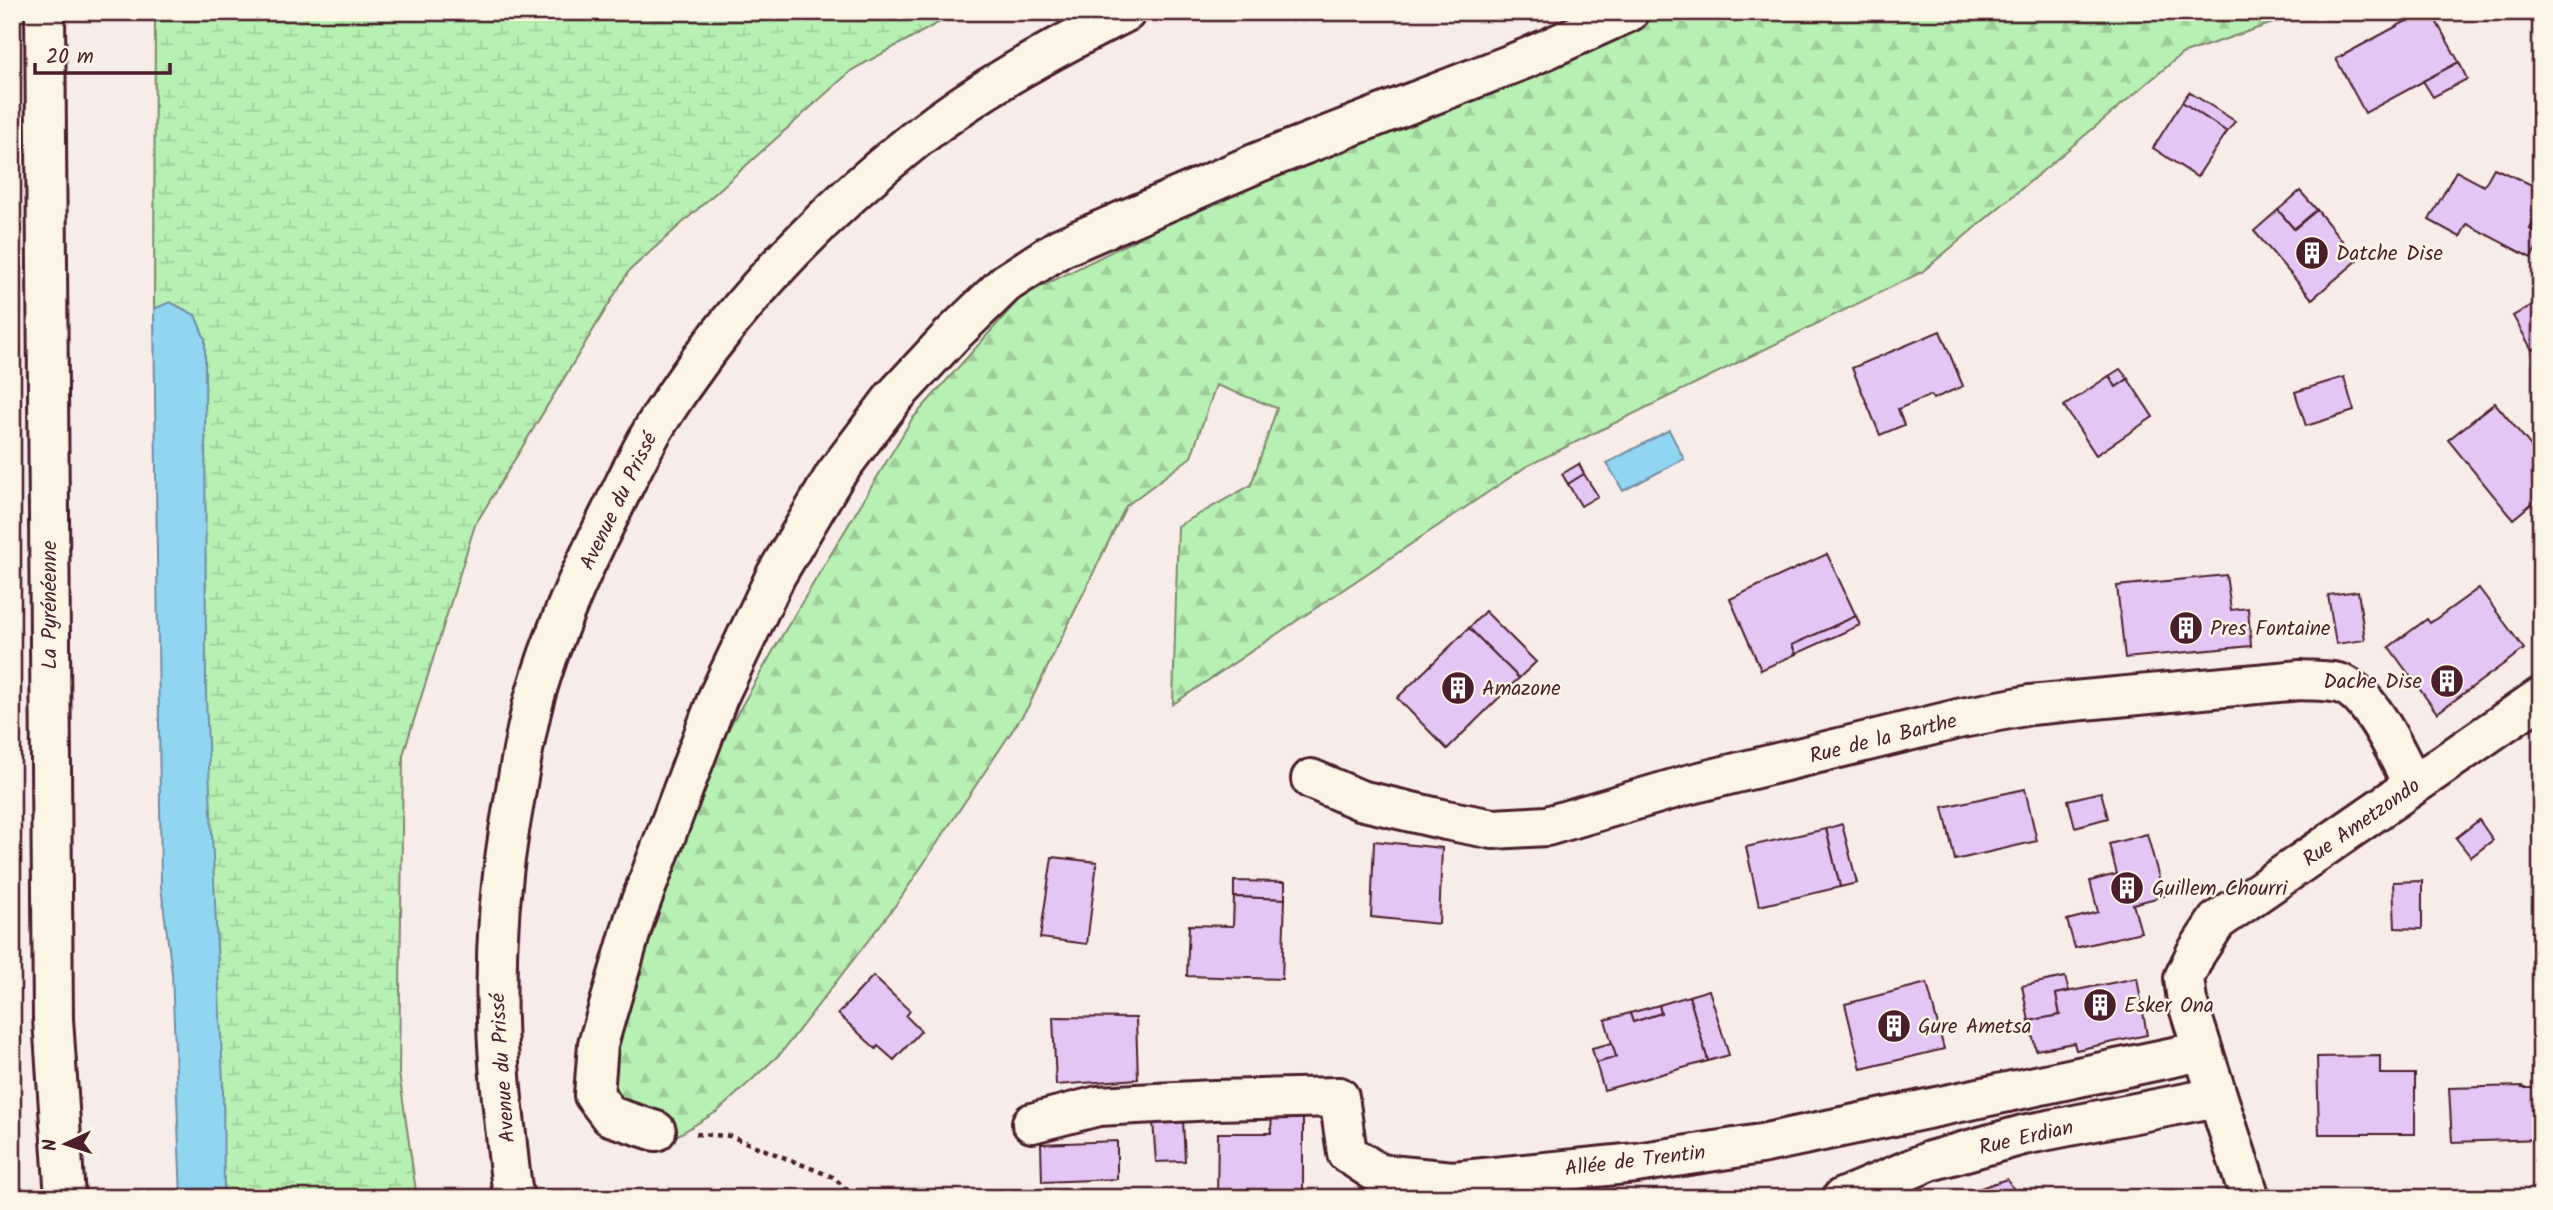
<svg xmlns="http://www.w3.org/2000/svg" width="2553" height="1210" viewBox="0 0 2553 1210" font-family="Kalam,sans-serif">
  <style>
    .forest { fill: url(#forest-firs); stroke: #80886f; stroke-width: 2 }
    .wetland { fill: url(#wetland-marsh); stroke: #80886f; stroke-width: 2 }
    .water { fill: #90d6f1; stroke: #748da2; stroke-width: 2 }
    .building { fill: #e3c6f4; stroke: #4a1f2b; stroke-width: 2 }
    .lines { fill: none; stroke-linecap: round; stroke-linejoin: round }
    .minor-casing { stroke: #4a1f2b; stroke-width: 44 }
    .major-casing { stroke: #4a1f2b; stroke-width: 44 }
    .highway-casing { stroke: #4a1f2b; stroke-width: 44 }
    .path { stroke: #4a1f2b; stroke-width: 4.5; stroke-dasharray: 5 5; stroke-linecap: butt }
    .minor { stroke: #fcf5e5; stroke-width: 38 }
    .major { stroke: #fcf5e5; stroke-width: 38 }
    .highway { stroke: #fcf5e5; stroke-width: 38 }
    .labels { text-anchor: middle; stroke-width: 5; stroke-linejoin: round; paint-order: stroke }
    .poi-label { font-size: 21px; fill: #4a1f2b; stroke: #fcf5e5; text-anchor: start }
    .street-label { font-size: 21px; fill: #4a1f2b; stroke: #fcf5e5 }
  </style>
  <defs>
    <pattern id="forest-firs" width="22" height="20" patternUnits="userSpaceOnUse" patternTransform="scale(1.75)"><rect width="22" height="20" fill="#b6f0b3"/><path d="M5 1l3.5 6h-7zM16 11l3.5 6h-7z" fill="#9ecd9a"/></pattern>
    <pattern id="wetland-marsh" width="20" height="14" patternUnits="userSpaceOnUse" patternTransform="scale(1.75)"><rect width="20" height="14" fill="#b6f0b3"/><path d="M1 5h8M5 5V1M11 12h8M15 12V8" fill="none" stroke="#9ecd9a"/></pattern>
  </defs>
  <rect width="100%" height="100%" fill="#f7ece8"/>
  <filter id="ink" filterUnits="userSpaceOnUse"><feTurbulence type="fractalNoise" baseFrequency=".0143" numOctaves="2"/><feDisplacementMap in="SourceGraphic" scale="14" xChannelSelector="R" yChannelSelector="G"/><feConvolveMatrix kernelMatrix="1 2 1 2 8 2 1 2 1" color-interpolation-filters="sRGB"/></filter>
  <g filter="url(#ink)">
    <polygon class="forest" points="1656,12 2305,12 2182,54 1922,272 1527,466 1173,704 1178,526 1251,485 1277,408 1216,385 1191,457 1126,506 1028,707 898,902 781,1053 718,1111 653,1150 604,1128 621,957 667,836 780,639 912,419 1022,296 1290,163"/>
    <polygon class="wetland" points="155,12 958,12 852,70 629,271 475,525 403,755 399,1073 417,1198 183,1198 154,309"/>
    <g class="water">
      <polygon points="170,302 195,315 205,339 206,699 223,1083 224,1198 181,1198 172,973 161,887 154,309"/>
      <polygon points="1669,430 1684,459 1623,491 1607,463"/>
    </g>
    <g class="building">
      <polygon points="2423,12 2431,12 2459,62 2365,113 2336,59"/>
      <polygon points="2459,62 2467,79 2433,97 2423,81"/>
      <polygon points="2189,92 2235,121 2227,132 2182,102"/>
      <polygon points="2182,102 2227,132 2197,177 2153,148"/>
      <polygon points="2494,168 2541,189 2541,209 2530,229 2541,235 2541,239 2531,258 2467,224 2460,237 2429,220 2456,171 2484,186"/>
      <polygon points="2300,191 2317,210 2294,229 2278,210"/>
      <polygon points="2541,209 2541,235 2530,229"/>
      <polygon points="2278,210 2294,229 2317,210 2358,260 2312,299 2254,231"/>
      <polygon points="2541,300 2541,345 2532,350 2513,316"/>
      <polygon points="1940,331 1963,386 1933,399 1931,395 1898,409 1904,425 1880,435 1852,368"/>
      <polygon points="2120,369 2128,379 2116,387 2109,376"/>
      <polygon points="2109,376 2116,387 2128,379 2153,417 2096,455 2064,406"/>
      <polygon points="2344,377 2354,411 2306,426 2295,392"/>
      <polygon points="2495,403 2541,458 2541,496 2513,519 2448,440"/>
      <polygon points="1579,464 1584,474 1568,484 1562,474"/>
      <polygon points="1584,474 1598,496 1581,506 1568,484"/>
      <polygon points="1827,554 1856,616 1792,645 1796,654 1761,670 1730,599"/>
      <polygon points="2226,575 2231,610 2248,608 2251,646 2125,658 2117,586"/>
      <polygon points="2479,588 2524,649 2437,713 2389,647 2427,619 2430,623"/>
      <polygon points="2358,591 2365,640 2336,644 2328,595"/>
      <polygon points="1485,611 1536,662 1519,678 1469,628"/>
      <polygon points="1856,616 1860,625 1796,654 1792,645"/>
      <polygon points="1469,628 1519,678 1447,749 1397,698"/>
      <polygon points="2025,789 2037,841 1955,860 1943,807"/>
      <polygon points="2101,792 2108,818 2075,827 2068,800"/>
      <polygon points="2479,820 2493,840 2471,857 2456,838"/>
      <polygon points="1842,824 1857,883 1840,887 1826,829"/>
      <polygon points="1826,829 1840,887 1759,906 1746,847"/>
      <polygon points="2147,834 2164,896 2133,904 2141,932 2075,948 2067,920 2098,912 2090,881 2117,874 2109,844"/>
      <polygon points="1374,841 1442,848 1439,924 1371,917"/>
      <polygon points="1052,857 1097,862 1087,944 1040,938"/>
      <polygon points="1234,881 1285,882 1285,899 1234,897"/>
      <polygon points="2422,881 2422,929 2395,928 2393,882"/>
      <polygon points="1234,897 1285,899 1282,979 1187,976 1189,925 1233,926"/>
      <polygon points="873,976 910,1011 906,1016 921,1031 894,1060 878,1046 876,1049 838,1014"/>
      <polygon points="2065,977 2069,991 2056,994 2060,1015 2029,1021 2022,986"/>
      <polygon points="2137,978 2147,1035 2076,1050 2074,1043 2036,1050 2029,1021 2060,1015 2056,994"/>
      <polygon points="1927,983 1944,1049 1861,1069 1845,1004"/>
      <polygon points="1709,990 1729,1055 1708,1061 1689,996"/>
      <polygon points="1689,996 1708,1061 1604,1090 1596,1063 1616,1057 1605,1020 1630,1013 1633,1022 1661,1013 1659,1005"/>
      <polygon points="1659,1005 1661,1013 1633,1022 1630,1013"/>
      <polygon points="1053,1017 1136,1018 1138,1079 1056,1085"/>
      <polygon points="1612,1043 1616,1057 1596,1063 1592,1048"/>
      <polygon points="2380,1056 2380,1074 2415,1074 2415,1134 2319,1134 2317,1057"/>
      <polygon points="2523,1086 2522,1088 2541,1088 2541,1139 2452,1142 2449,1088"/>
      <polygon points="1272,1115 1303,1115 1303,1198 1217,1198 1218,1133 1271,1133"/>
      <polygon points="1183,1119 1185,1161 1156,1162 1153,1121"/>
      <polygon points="1117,1141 1117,1179 1042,1182 1041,1144"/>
      <polygon points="2007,1179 2020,1198 1951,1198 2004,1180"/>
    </g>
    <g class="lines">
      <g class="minor-casing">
        <g id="minor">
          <path d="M1311 779 1360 800 1446 820 1493 829 1547 826 1687 785 1962 718 2030 705 2300 680C2312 681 2326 680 2338 683 2370 690 2399 758 2413 785"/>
          <polyline points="1032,1123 1098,1106 1214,1100 1339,1097 1347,1153 1379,1174 1453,1181 1636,1163 1761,1144 2202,1051"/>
          <polyline points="656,1131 610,1116 594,1095 598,1044 635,917 718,697 776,575 835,475 894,397 951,336 1006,283 1060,248 1259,162 1527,58 1629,12"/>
          <polyline points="1842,1198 1930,1161 2023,1135 2217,1097"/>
          <polyline points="2250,1198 2187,1001 2184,978 2196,953 2217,921 2541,697"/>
        </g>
      </g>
      <g class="major-casing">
        <path id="major" d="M514 1198C509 1174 508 1150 505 1126 493 1028 493 929 509 831 517 786 523 740 535 696 553 634 580 573 609 516 625 484 640 450 659 420 727 313 817 217 916 139 980 88 1054 48 1126 12"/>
      </g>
      <g class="highway-casing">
        <polyline id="highway" points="45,12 53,1019 65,1198"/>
      </g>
      <polyline class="path" points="696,1134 730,1136 833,1177 856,1198"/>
      <use href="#minor" class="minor"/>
      <use href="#major" class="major"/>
      <use href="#highway" class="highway"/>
    </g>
  </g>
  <defs>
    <g id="building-disc" transform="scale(1.75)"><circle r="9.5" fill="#4a1f2b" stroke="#fcf5e5"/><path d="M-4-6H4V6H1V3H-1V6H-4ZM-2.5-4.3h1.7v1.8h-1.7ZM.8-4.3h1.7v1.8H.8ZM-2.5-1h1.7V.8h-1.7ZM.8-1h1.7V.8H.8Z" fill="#fff"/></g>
  </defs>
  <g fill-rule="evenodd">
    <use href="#building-disc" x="2312" y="253"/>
    <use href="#building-disc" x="2186" y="628"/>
    <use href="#building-disc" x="2447" y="681"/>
    <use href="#building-disc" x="1458" y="688"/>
    <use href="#building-disc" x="2127" y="888"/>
    <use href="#building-disc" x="2100" y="1005"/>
    <use href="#building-disc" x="1894" y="1026"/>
  </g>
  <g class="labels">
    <g class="poi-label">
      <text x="2336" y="260">Datche Dise</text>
      <text x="2210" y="635">Pres Fontaine</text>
      <text x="2422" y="688" text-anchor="end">Dache Dise</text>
      <text x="1482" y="695">Amazone</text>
      <text x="2152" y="895">Guillem Chourri</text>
      <text x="2124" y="1012">Esker Ona</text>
      <text x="1918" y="1033">Gure Ametsa</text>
    </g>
    <g class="street-label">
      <text transform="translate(618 501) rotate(-64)" y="7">Avenue du Prissé</text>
      <text transform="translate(49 605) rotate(-90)" y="7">La Pyrénéenne</text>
      <text transform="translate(1883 738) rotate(-14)" y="7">Rue de la Barthe</text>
      <text transform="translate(2361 822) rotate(-35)" y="7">Rue Ametzondo</text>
      <text transform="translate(502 1068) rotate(-94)" y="7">Avenue du Prissé</text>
      <text transform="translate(2026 1137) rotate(-13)" y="7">Rue Erdian</text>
      <text transform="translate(1635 1160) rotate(-7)" y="7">Allée de Trentin</text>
    </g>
  </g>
  <rect width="2553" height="1210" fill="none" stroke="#fcf5e5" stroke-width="42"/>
  <rect x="21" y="21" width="2511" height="1168" fill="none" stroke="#4a1f2b" stroke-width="2.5" filter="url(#ink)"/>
  <g transform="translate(66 1144) rotate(266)" stroke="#fcf5e5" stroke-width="5" paint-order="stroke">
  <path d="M0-5L12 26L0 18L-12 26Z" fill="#4a1f2b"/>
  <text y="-10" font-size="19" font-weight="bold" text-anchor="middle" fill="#4a1f2b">N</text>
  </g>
  <path d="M35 63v10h135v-10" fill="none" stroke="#4a1f2b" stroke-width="3.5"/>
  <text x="46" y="63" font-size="21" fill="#4a1f2b" stroke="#fcf5e5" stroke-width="5" paint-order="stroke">20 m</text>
</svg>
